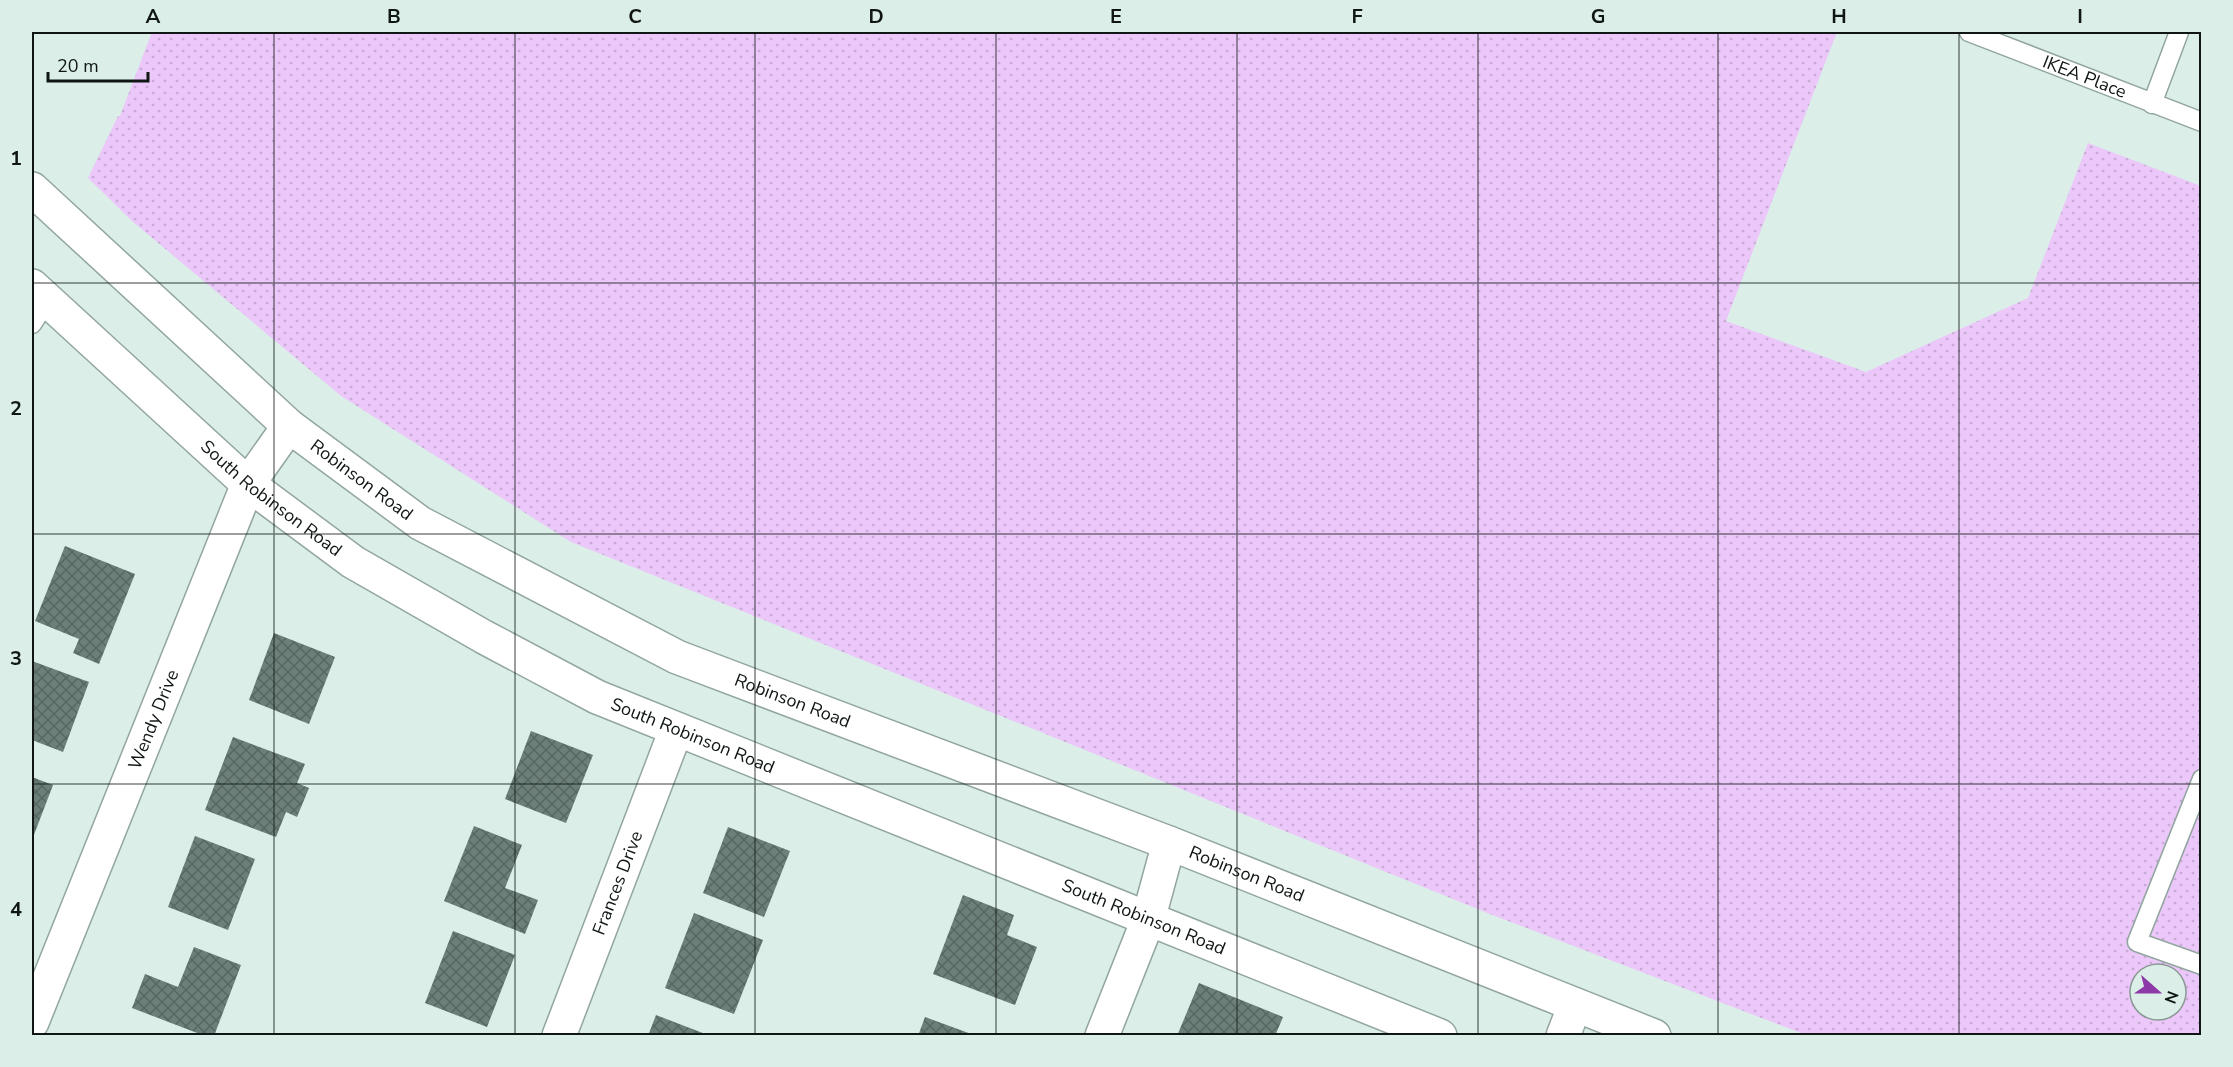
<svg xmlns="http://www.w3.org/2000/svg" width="2233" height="1067" viewBox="0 0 2233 1067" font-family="'Nunito Sans',sans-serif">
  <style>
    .grass { fill: url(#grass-dots); fill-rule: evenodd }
    .building { fill: url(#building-cross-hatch) }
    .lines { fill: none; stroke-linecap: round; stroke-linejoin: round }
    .service-casing { stroke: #92a69f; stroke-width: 21 }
    .minor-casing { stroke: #92a69f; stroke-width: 36 }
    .tertiary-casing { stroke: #92a69f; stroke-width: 36 }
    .service { stroke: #fff; stroke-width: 18 }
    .minor { stroke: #fff; stroke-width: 33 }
    .tertiary { stroke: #fff; stroke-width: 33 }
    .grid { fill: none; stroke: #0f1614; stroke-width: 1.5; stroke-opacity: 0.55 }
    .labels { text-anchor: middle; stroke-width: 4.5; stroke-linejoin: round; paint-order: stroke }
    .street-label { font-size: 18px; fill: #0f1614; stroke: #dbefe8 }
    .neatline { fill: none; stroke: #0f1614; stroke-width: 2 }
    .grid-label { font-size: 20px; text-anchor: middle; font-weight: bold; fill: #0f1614 }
  </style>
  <defs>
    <pattern id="grass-dots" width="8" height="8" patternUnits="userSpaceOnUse" patternTransform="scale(1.5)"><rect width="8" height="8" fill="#ebc7fa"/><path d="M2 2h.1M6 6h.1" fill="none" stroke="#c8aad5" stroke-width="1.8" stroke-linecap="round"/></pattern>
    <pattern id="building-cross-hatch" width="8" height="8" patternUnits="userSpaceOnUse" patternTransform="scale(1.5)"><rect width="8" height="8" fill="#6c7f79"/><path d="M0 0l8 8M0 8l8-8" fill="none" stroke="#576762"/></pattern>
  </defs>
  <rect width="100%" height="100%" fill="#dbefe8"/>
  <path class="grass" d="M152 32H1837L1726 321 1866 372 2028 298 2088 143 2201 186V1035H1806L1495 916 571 542 341 396 132 221 88 178 118 116H120ZM2140 974H2176V1010H2140Z"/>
  <g class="building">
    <polygon points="65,546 135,574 99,664 73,653 79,639 35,621"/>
    <polygon points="274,633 335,657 309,724 249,700"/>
    <polygon points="32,661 89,682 63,752 32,740"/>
    <polygon points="531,731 593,755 566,823 505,799"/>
    <polygon points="233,737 305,764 297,783 309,788 297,817 286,812 276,837 205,810"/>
    <polygon points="32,777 53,785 32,840"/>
    <polygon points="474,826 522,845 505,888 538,900 525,934 444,901"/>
    <polygon points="728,827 790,851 764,917 703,893"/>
    <polygon points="195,836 255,859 228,930 168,907"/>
    <polygon points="963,895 1014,915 1007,935 1037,947 1015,1005 933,974"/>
    <polygon points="694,913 763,940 734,1014 665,988"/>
    <polygon points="453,931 515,955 487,1027 425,1003"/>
    <polygon points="194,947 241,965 214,1036 205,1036 132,1008 145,974 178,987"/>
    <polygon points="1199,983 1283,1017 1275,1036 1177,1036"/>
    <polygon points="656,1015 708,1035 708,1036 648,1036"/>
    <polygon points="925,1017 974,1035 973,1036 918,1036"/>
  </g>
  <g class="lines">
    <g class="service-casing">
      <g id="service">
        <path id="s1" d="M1969 32 2202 122"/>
        <polyline points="2152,104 2179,32"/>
        <polyline points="32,324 47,301"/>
        <polyline points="2202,779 2137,942 2202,965"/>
      </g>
    </g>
    <g class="minor-casing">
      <g id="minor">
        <path id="s2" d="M32 1022 248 484 289 426"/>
        <path id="s3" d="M559 1036 676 730"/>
        <polyline points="1102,1036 1148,920 1169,843"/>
        <polyline points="1563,1036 1575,1005"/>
      </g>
    </g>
    <g class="tertiary-casing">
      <g id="tertiary">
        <path id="s4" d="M32 189 289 426 420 523 677 657 1169 843 1654 1036"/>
        <path id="s5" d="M32 286 248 484 353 562 484 637 597 697 1440 1036"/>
      </g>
    </g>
    <use href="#service" class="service"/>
    <use href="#minor" class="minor"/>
    <use href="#tertiary" class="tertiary"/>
  </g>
  <path class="grid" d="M274 32V1036M515 32V1036M755 32V1036M996 32V1036M1237 32V1036M1478 32V1036M1718 32V1036M1959 32V1036M32 283H2202M32 534H2202M32 784H2202"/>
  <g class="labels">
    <g class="street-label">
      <text dy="6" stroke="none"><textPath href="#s1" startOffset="124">IKEA Place</textPath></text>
      <text dy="6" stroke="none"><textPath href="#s4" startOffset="440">Robinson Road</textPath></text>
      <text dy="6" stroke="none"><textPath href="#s5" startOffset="320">South Robinson Road</textPath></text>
      <text dy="6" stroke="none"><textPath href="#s4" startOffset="926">Robinson Road</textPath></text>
      <text dy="6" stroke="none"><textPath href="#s2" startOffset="326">Wendy Drive</textPath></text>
      <text dy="6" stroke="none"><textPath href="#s5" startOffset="806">South Robinson Road</textPath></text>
      <text dy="6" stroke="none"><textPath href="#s4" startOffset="1412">Robinson Road</textPath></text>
      <text dy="6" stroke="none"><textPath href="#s3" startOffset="164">Frances Drive</textPath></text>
      <text dy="6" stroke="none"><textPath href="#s5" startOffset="1292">South Robinson Road</textPath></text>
    </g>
  </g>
  <rect width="2233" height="1067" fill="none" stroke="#dbefe8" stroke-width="66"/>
  <g transform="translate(2158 992) rotate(111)"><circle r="28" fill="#dbefe8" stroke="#899893" stroke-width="1.5"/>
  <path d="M0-4.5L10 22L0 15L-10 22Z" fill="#8d3aa8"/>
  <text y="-9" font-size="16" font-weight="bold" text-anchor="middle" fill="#0f1614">N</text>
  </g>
  <path d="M48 72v9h100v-9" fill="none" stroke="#0f1614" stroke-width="3"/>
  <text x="57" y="72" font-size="18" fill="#0f1614" stroke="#dbefe8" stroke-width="4.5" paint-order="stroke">20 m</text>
  <rect x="33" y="33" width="2167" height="1001" class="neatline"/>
  <g class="grid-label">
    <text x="153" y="23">A</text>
    <text x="394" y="23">B</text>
    <text x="635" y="23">C</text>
    <text x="876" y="23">D</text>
    <text x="1116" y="23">E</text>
    <text x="1357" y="23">F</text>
    <text x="1598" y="23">G</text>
    <text x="1839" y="23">H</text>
    <text x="2080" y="23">I</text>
    <text x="16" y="165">1</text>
    <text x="16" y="415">2</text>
    <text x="16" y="665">3</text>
    <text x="16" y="916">4</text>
  </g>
</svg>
